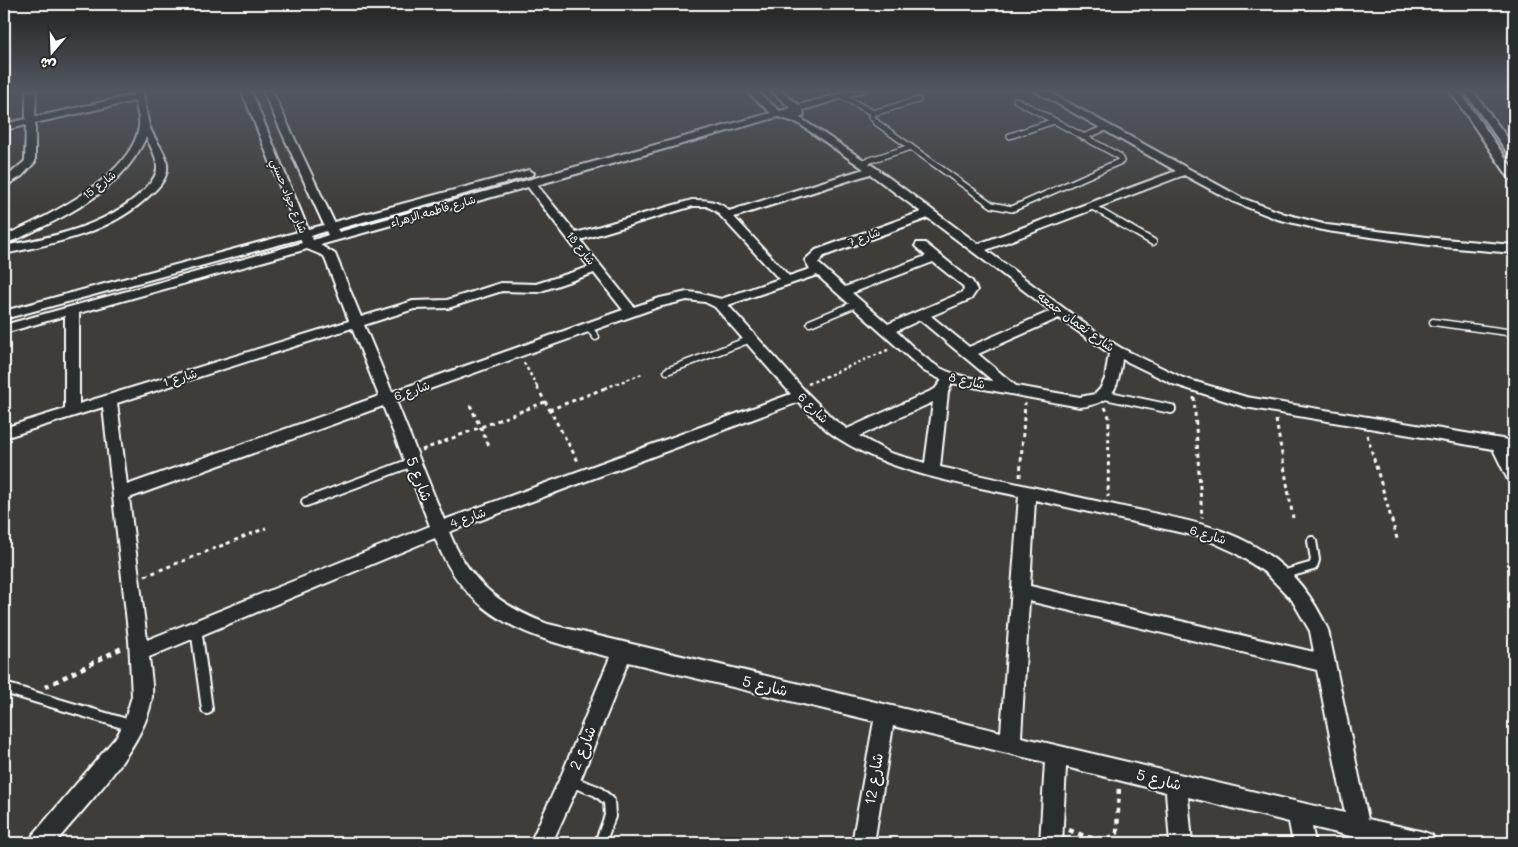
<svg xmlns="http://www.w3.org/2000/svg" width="1518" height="847" viewBox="0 0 1518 847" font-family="Mali,'Playpen Sans Arabic',sans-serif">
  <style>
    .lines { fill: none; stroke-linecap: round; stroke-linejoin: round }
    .lane-far3-casing { stroke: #fff; stroke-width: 8 }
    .lane-far2-casing { stroke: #fff; stroke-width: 9 }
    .lane-far1-casing { stroke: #fff; stroke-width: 12 }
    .lane-casing { stroke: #fff; stroke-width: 14 }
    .street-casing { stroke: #fff; stroke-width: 4 }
    .path-far2 { stroke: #fff; stroke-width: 2.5; stroke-dasharray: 3 3; stroke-linecap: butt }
    .path-far1 { stroke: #fff; stroke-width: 3; stroke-dasharray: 4 4; stroke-linecap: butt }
    .path { stroke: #fff; stroke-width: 4.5; stroke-dasharray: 5 5; stroke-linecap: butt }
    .lane-far3 { stroke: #2a2d2e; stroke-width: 5 }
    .lane-far2 { stroke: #2a2d2e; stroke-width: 6 }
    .lane-far1 { stroke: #2a2d2e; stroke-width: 8 }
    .lane { stroke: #2a2d2e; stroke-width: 10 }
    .street { fill: #2a2d2e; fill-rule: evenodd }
    .labels { text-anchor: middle; stroke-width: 4; stroke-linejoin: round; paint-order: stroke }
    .far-street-label { font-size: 11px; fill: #fff; stroke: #2a2d2e }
    .street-label { font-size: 12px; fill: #fff; stroke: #2a2d2e }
    .near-street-label { font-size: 15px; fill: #fff; stroke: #2a2d2e }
  </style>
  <rect width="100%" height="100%" fill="#3f3d3a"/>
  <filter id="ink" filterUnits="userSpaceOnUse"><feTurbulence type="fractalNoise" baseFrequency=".02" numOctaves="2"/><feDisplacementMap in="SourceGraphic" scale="10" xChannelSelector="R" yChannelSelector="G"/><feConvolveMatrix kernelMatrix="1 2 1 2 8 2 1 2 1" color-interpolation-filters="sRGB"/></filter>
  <g filter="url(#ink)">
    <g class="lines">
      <g class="lane-far3-casing">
        <g id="lane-far3">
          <polyline points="844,97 873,113 872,117 877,123 992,205 1012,209 1121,161 1119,156 1016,100"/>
          <polyline points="873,113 918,100"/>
          <polyline points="1010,136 1054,121"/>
          <polyline points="1083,137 1106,128"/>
          <polyline points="861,163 911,147"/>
          <polyline points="1091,206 1122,224"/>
        </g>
      </g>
      <g class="lane-far2-casing">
        <g id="lane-far2">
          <polyline points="1120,223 1153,242"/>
          <polyline points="1433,322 1514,333"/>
          <polyline points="810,323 856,304"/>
          <polyline points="589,328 596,337"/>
          <polyline points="667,371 751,339"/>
        </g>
      </g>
      <g class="lane-far1-casing">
        <g id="lane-far1">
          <polyline points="1105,395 1171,409"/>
          <polyline points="306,502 413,462"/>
          <polyline points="1282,575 1313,566 1315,560 1312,541"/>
        </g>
      </g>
      <g class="lane-casing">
        <g id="lane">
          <polyline points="196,628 207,709"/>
          <polyline points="4,688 133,726"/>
          <polyline points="570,781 597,791 609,801 610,816 600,843"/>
        </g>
      </g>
      <g class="street-casing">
        <g id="street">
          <path d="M26 91H36L35 117 134 95 133 91H143C145 102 146 115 149 125 153 140 169 153 167 170 166 180 157 189 150 195 111 233 56 243 4 254V246C53 237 104 227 142 192 148 186 155 179 157 170 158 159 151 147 146 137 126 183 79 210 36 230 26 235 15 241 4 243V236C45 218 131 177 139 127 140 119 137 109 135 101L35 123V162L22 176 4 187V179L25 161 26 125 4 130V124L26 119Z"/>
          <path d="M242 91H251L308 229 324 225 263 91H272L334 222 529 170 534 173 533 175 337 229 339 232 771 113 746 91H756L780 111 791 108 771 91H781L799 105 850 91H866L803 110 804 115 800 118 876 168 978 244 1176 171 1035 91H1047L1242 198 1285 214 1327 225 1444 239 1514 245V253L1444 247 1327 231 1277 219 1234 202 1184 175 986 250 1100 335 1121 348 1183 378 1246 397 1514 441V453L1510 452 1514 460V482L1508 480 1493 449 1245 407 1173 384 1122 359C1118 390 1113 403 1080 407L952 383 948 392 940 467C1000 480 1060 493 1119 506 1168 517 1221 523 1264 552 1293 571 1314 598 1328 630L1368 819 1424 832 1432 835 1435 843H1379L1312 827 1315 843H1293L1289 822 1188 797 1192 843H1170L1166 792 1066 767 1062 843H1040L1045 762 893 726 874 843H852L874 721 628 662 577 788 552 843H530L562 774 610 657C530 638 467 621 435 538L149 657C150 669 153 684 152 696 147 745 86 805 55 843H30L33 835 117 736 124 723 132 696 129 640 103 407 4 438V428L65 409V316L4 333V325L302 243 300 239 4 319V311L298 232ZM778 117 798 123 864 169 729 211C718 200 706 200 692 200L576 233 537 185ZM870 174 921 212 816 250 805 260 810 269 789 276 734 217ZM528 187 589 267 536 284 501 283 447 300 413 301 361 317 335 254 320 245ZM693 206H706L716 211 779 279 721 299 698 293 687 292 660 298 634 307 580 240ZM928 218 1051 311 969 347 931 316 971 299 977 290 972 281 925 243H917L915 246 926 256 845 287 818 263 824 256ZM326 231 328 235 313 240 311 236ZM307 249 324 256 349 321 79 404V313ZM933 262 963 286 964 290 961 293 888 324 852 293ZM594 273 623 310 392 392 364 325 414 309 448 308 502 291 538 292ZM817 275 924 371 942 380 935 389 847 429 833 419 806 392 728 305ZM687 300 705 302 715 307 791 394 444 520 396 401 658 307ZM1059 318 1109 353 1105 379 1100 389 1095 394 1080 397 1016 386 978 354ZM920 320 993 381C973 378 950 376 934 364 920 355 908 342 896 331ZM352 328 379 396 127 485 117 403ZM799 402C812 416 825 431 841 440 894 473 958 483 1019 496L1001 732 548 624C498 605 469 581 449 532ZM933 402 925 463 890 453 859 436ZM383 406 430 526 147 640 129 498ZM1035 500 1201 537 1234 552 1266 573 1292 600 1310 631 1314 652 1030 586ZM1029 601 1317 670 1345 813 1021 737Z"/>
          <polygon points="1450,91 1459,91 1514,170 1514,180 1510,179"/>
          <polygon points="1464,91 1473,91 1514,147 1514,157 1510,156"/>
        </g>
      </g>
      <g class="path-far2">
        <polyline points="524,363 538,388"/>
        <polyline points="808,384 890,349"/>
        <polyline points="605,388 642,374"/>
      </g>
      <g class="path-far1">
        <polyline points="537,387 579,463"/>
        <polyline points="1194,397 1202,518"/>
        <polyline points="470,405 490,448"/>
        <polyline points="1105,407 1109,417 1108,497"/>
        <polyline points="549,410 608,387"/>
        <polyline points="1276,420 1293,518"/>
        <polyline points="1367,435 1398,542"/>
        <polyline points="422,450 545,402"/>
        <polyline points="1020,477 1025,403"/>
        <polyline points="145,576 266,528"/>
      </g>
      <g class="path">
        <polyline points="45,687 122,648"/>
        <path d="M1069 830C1085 836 1102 845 1117 833L1119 786"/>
      </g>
      <use href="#lane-far3" class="lane-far3"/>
      <use href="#lane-far2" class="lane-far2"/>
      <use href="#lane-far1" class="lane-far1"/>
      <use href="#lane" class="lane"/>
      <use href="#street" class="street"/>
    </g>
  </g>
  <linearGradient id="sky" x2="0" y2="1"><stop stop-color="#232220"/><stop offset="0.43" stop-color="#525760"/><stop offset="1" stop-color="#525760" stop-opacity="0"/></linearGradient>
  <rect width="1518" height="210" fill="url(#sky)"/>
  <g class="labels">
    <g class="far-street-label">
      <text transform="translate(99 185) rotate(-38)" y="4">شارع 15</text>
      <text transform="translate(289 196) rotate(68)" y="4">شارع جواد حسني</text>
      <text transform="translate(433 211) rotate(-16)" y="4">شارع فاطمه الزهراء</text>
      <text transform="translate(864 237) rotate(-20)" y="4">شارع 7</text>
      <text transform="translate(581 248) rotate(52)" y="4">شارع 18</text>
    </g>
    <g class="street-label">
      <text transform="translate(1076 322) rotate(36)" y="4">شارع نعمان جمعه</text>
      <text transform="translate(180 378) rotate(-17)" y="4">شارع 1</text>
      <text transform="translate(967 381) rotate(13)" y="4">شارع 8</text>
      <text transform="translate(412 391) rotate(-19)" y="4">شارع 6</text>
      <text transform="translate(813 408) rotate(45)" y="4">شارع 6</text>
      <text transform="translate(468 518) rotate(-20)" y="4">شارع 4</text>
      <text transform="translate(1208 535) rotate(17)" y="4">شارع 6</text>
    </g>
    <g class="near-street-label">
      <text transform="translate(419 479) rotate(69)" y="5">شارع 5</text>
      <text transform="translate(765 686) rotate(13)" y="5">شارع 5</text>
      <text transform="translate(583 748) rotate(-68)" y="5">شارع 2</text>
      <text transform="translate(874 779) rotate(-81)" y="5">شارع 12</text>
      <text transform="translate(1159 780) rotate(14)" y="5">شارع 5</text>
    </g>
  </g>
  <rect width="1518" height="847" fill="none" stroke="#2a2d2e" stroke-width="20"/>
  <rect x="10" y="10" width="1498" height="827" fill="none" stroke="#fff" stroke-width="2" filter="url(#ink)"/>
  <g transform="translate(52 52) rotate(199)" stroke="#2a2d2e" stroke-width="4" paint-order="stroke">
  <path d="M0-4L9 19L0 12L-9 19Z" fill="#ffffff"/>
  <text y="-8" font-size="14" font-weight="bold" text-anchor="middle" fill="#ffffff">ش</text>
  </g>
</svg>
